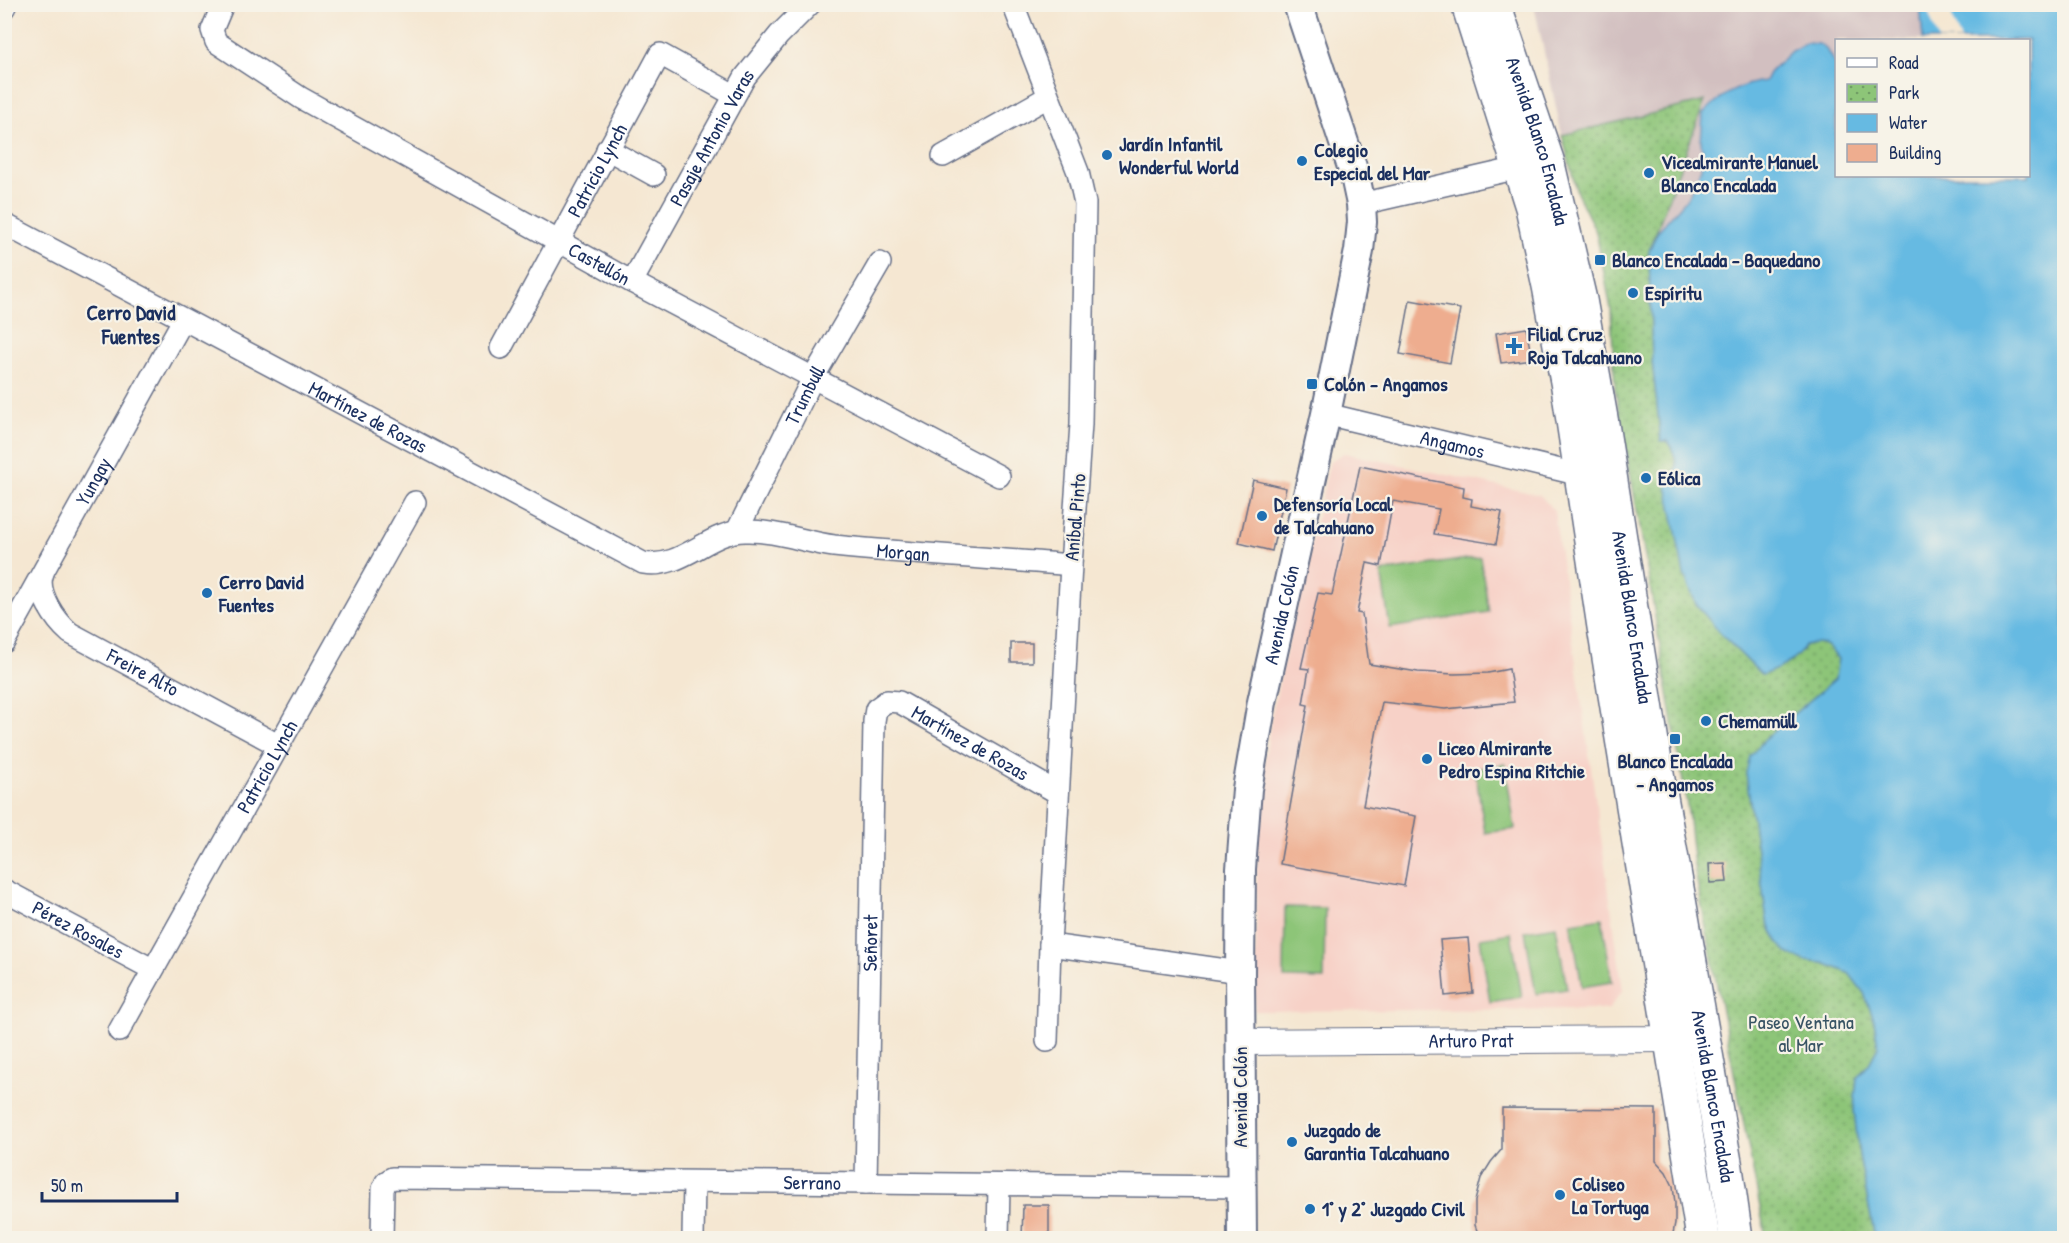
<svg xmlns="http://www.w3.org/2000/svg" width="2069" height="1243" viewBox="0 0 2069 1243" font-family="'Patrick Hand',sans-serif">
  <style>
    .built { fill: #f7d1c7 }
    .industrial { fill: #d2bfc0 }
    .park { fill: url(#park-dots); stroke: #547a6b; stroke-width: 1.5 }
    .garden { fill: #8dc578; stroke: #547a6b; stroke-width: 1.5 }
    .water { fill: #66bae2; stroke: #4074a0; stroke-width: 1.5 }
    .pier { fill: #f5e7d2 }
    .building { fill: #eead8f }
    .lines { fill: none; stroke-linecap: round; stroke-linejoin: round }
    .minor-casing { stroke: #676f87; stroke-width: 24 }
    .tertiary-casing { stroke: #676f87; stroke-width: 28 }
    .secondary-casing { stroke: #676f87; stroke-width: 32 }
    .primary-casing { stroke: #676f87; stroke-width: 36 }
    .minor { stroke: #fff; stroke-width: 21 }
    .tertiary { stroke: #fff; stroke-width: 26 }
    .secondary { stroke: #fff; stroke-width: 28 }
    .primary { stroke: #fff; stroke-width: 33 }
    .poi-dot { fill: #1f6fb2; stroke: #f7f3e8; stroke-width: 2 }
    .labels { text-anchor: middle; stroke-width: 4.5; stroke-linejoin: round; paint-order: stroke }
    .street-label { font-size: 20px; fill: #1b2f5e; stroke: #f7f3e8 }
    .poi-label { font-size: 20px; font-weight: bold; fill: #1b2f5e; stroke: #f7f3e8; text-anchor: start }
    .park-label { font-size: 20px; fill: #385464; stroke: #f7f3e8 }
    .neighbourhood-label { font-size: 21px; font-weight: bold; fill: #1b2f5e; stroke: #f7f3e8 }
  </style>
  <defs>
    <pattern id="park-dots" width="8" height="8" patternUnits="userSpaceOnUse" patternTransform="scale(1.5)"><rect width="8" height="8" fill="#8dc578"/><path d="M2 2h.1M6 6h.1" fill="none" stroke="#72a066" stroke-width="1.8" stroke-linecap="round"/></pattern>
  </defs>
  <rect width="100%" height="100%" fill="#f7f3e8"/>
  <filter id="ink" filterUnits="userSpaceOnUse"><feTurbulence type="fractalNoise" baseFrequency=".0167" numOctaves="2"/><feDisplacementMap in="SourceGraphic" scale="12" xChannelSelector="R" yChannelSelector="G"/><feConvolveMatrix kernelMatrix="1 2 1 2 8 2 1 2 1" color-interpolation-filters="sRGB"/></filter>
  <filter id="wash" filterUnits="userSpaceOnUse"><feTurbulence type="fractalNoise" baseFrequency=".008" numOctaves="4" result="noise"/><feDisplacementMap in="SourceGraphic" scale="24" xChannelSelector="R" yChannelSelector="G"/><feGaussianBlur stdDeviation="1.35" result="paint"/><feColorMatrix in="noise" values="0 0 0 0 0 0 0 0 0 0 0 0 0 0 0 0 0 1.4 0 .05"/><feComposite in="paint" operator="in"/></filter>
  <g filter="url(#wash)">
    <rect width="100%" height="100%" fill="#f5e7d2"/>
    <polygon class="built" points="1344,453 1540,495 1554,511 1623,990 1609,1009 1255,1011 1258,805 1272,714 1330,461"/>
    <polygon class="industrial" points="1534,5 1920,5 1923,40 1836,40 1836,66 1835,65 1778,66 1769,73 1765,81 1753,82 1740,89 1724,95 1711,105 1701,142 1703,154 1701,168 1688,197 1667,221 1654,239 1649,251 1704,102 1562,135"/>
    <path class="park" d="M1705 101 1649 251 1652 360 1661 441H1667C1675 452 1680 466 1672 478L1684 574 1720 633 1762 675C1780 668 1795 663 1805 645 1824 640 1827 644 1838 659L1835 679 1767 737 1746 773 1767 920 1777 941 1806 961 1824 963 1849 973 1864 993 1874 1020 1878 1047 1869 1064 1857 1078 1854 1109 1859 1155 1875 1238H1766L1694 866 1688 812 1639 521 1615 389 1611 309 1596 232 1577 193 1562 135Z"/>
    <g class="garden">
      <polygon points="1480,557 1489,612 1390,628 1381,572"/>
      <polygon points="1505,764 1515,829 1485,833 1475,769"/>
      <polygon points="1285,907 1325,908 1324,979 1284,978"/>
      <polygon points="1602,918 1612,982 1582,987 1571,923"/>
      <polygon points="1556,926 1567,989 1536,994 1525,931"/>
      <polygon points="1511,933 1522,997 1490,1002 1480,938"/>
    </g>
    <path class="water" d="M1920 5H2064V1238H1875L1859 1155 1854 1109 1857 1078 1869 1064 1878 1047 1874 1020 1864 993 1849 973 1824 963 1806 961 1787 953 1777 941 1767 920 1746 773 1750 756 1767 737 1835 679 1838 659C1827 644 1823 640 1805 645 1795 663 1780 668 1762 675L1720 633 1696 604 1684 574 1666 480C1682 473 1676 453 1667 441H1661L1652 360 1649 251 1658 231 1688 197 1701 168 1703 154 1701 142 1703 114C1718 97 1742 83 1765 81L1769 73 1791 51 1806 43 1819 44 1826 49 1836 66V176H2028V40H1923Z"/>
    <polygon class="pier" points="1925,5 1950,5 1953,22 1961,40 1939,40"/>
    <g id="blocks">
      <g class="building">
        <polygon points="1410,300 1460,309 1450,363 1400,354"/>
        <polygon points="1526,328 1532,359 1501,363 1496,333"/>
        <polygon points="1360,466 1464,487 1463,497 1472,499 1471,506 1502,512 1496,544 1434,534 1439,509 1393,501 1381,566 1367,563 1357,613 1362,614 1369,664 1418,672 1454,674 1488,673 1509,669 1514,702 1445,709 1382,702 1363,806 1416,816 1404,886 1280,864 1308,705 1303,704 1309,669 1301,668 1318,593 1332,595"/>
        <polygon points="1253,480 1286,488 1272,551 1239,543"/>
        <rect x="1011" y="643" width="21" height="19"/>
        <polygon points="1725,863 1727,882 1710,883 1709,864"/>
        <polygon points="1468,938 1473,993 1445,996 1440,940"/>
        <polygon points="1502,1108 1656,1109 1656,1161 1666,1172 1673,1186 1675,1203 1675,1223 1672,1239 1480,1239 1475,1225 1475,1201 1481,1178 1491,1162 1502,1149"/>
        <polygon points="1023,1205 1049,1205 1049,1239 1022,1239"/>
      </g>
    </g>
  </g>
  <g filter="url(#ink)">
    <use href="#blocks" fill-opacity="0" stroke="#676f87" stroke-width="1.5"/>
    <g class="lines">
      <g class="minor-casing">
        <g id="minor">
          <path id="s1" d="M223 4 212 30 216 42 301 98 632 282 999 476"/>
          <polyline points="1013,4 1078,172 1085,203 1081,424 1071,565 1050,945 1047,1041"/>
          <polyline points="4,8 6,4"/>
          <polyline points="607,149 654,175"/>
          <polyline points="943,156 1048,97"/>
          <polyline points="1361,204 1532,165"/>
          <path id="s2" d="M4 224 643 563C682 570 708 531 745 531 774 530 805 542 834 546 913 554 992 558 1071 565"/>
          <path id="s3" d="M632 282 745 77 779 35 810 4"/>
          <path id="s4" d="M501 348 660 54 734 95"/>
          <path id="s5" d="M1326 414 1581 475"/>
          <path id="s6" d="M737 531 813 378 880 263"/>
          <path id="s7" d="M43 573C35 592 56 621 70 633L278 745"/>
          <path id="s8" d="M4 642 183 320"/>
          <path id="s9" d="M4 890 152 969"/>
          <polyline points="1050,945 1240,972"/>
          <path id="s10" d="M119 1031 415 502"/>
          <path id="s11" d="M866 1183 874 721 876 709 887 701 899 702 1058 793"/>
          <path id="s12" d="M382 1238 383 1189 386 1182 392 1178 1241 1187"/>
          <polyline points="693,1238 694,1182"/>
          <polyline points="998,1238 999,1185"/>
        </g>
      </g>
      <g class="tertiary-casing">
        <g id="tertiary">
          <path id="s13" d="M1240 1042 1671 1039 1687 1036"/>
        </g>
      </g>
      <g class="secondary-casing">
        <g id="secondary">
          <path id="s14" d="M1242 1238 1240 972 1241 869 1247 789 1262 702 1326 414 1359 251 1362 222 1361 204 1355 176 1298 4"/>
        </g>
      </g>
      <g class="primary-casing">
        <g id="primary">
          <polyline points="1468,4 1532,207 1549,286 1568,387 1604,627 1703,1238"/>
          <path id="s15" d="M1494 4 1547 160 1580 300 1602 424 1657 774 1726 1168 1736 1238"/>
        </g>
      </g>
      <use href="#minor" class="minor"/>
      <use href="#tertiary" class="tertiary"/>
      <use href="#secondary" class="secondary"/>
      <use href="#primary" class="primary"/>
    </g>
  </g>
  <g class="poi-dot">
    <circle cx="1107" cy="155" r="6"/>
    <circle cx="1302" cy="161" r="6"/>
    <circle cx="1649" cy="173" r="6"/>
    <rect x="1594" y="254" width="12" height="12" rx="3"/>
    <circle cx="1633" cy="293" r="6"/>
    <path d="M1511 337h6v6h6v6h-6v6h-6v-6h-6v-6h6z"/>
    <rect x="1306" y="378" width="12" height="12" rx="3"/>
    <circle cx="1646" cy="478" r="6"/>
    <circle cx="1262" cy="516" r="6"/>
    <circle cx="207" cy="593" r="6"/>
    <circle cx="1706" cy="721" r="6"/>
    <rect x="1669" y="733" width="12" height="12" rx="3"/>
    <circle cx="1427" cy="759" r="6"/>
    <circle cx="1292" cy="1142" r="6"/>
    <circle cx="1560" cy="1195" r="6"/>
    <circle cx="1310" cy="1209" r="6"/>
  </g>
  <g class="labels">
    <g class="street-label">
      <text dy="7" stroke="none"><textPath href="#s3" startOffset="165">Pasaje Antonio Varas</textPath></text>
      <text dy="7" stroke="none"><textPath href="#s15" startOffset="144">Avenida Blanco Encalada</textPath></text>
      <text dy="7" stroke="none"><textPath href="#s4" startOffset="202">Patricio Lynch</textPath></text>
      <text dy="7" stroke="none"><textPath href="#s1" startOffset="484">Castellón</textPath></text>
      <text dy="7" stroke="none"><textPath href="#s6" startOffset="152">Trumbull</textPath></text>
      <text dy="7" stroke="none"><textPath href="#s2" startOffset="412">Martínez de Rozas</textPath></text>
      <text dy="7" stroke="none"><textPath href="#s5" startOffset="130">Angamos</textPath></text>
      <text dy="7" stroke="none"><textPath href="#s8" startOffset="184">Yungay</textPath></text>
      <text transform="translate(1075 517) rotate(-85)" y="7">Aníbal Pinto</text>
      <text dy="7" stroke="none"><textPath href="#s2" startOffset="992">Morgan</textPath></text>
      <text dy="7" stroke="none"><textPath href="#s14" startOffset="627">Avenida Colón</textPath></text>
      <text dy="7" stroke="none"><textPath href="#s15" startOffset="630">Avenida Blanco Encalada</textPath></text>
      <text dy="7" stroke="none"><textPath href="#s7" startOffset="152">Freire Alto</textPath></text>
      <text dy="7" stroke="none"><textPath href="#s11" startOffset="582">Martínez de Rozas</textPath></text>
      <text dy="7" stroke="none"><textPath href="#s10" startOffset="303">Patricio Lynch</textPath></text>
      <text dy="7" stroke="none"><textPath href="#s9" startOffset="84">Pérez Rosales</textPath></text>
      <text dy="7" stroke="none"><textPath href="#s11" startOffset="240">Señoret</textPath></text>
      <text dy="7" stroke="none"><textPath href="#s13" startOffset="231">Arturo Prat</textPath></text>
      <text transform="translate(1240 1097) rotate(-90)" y="7">Avenida Colón</text>
      <text dy="7" stroke="none"><textPath href="#s15" startOffset="1116">Avenida Blanco Encalada</textPath></text>
      <text dy="7" stroke="none"><textPath href="#s12" startOffset="484">Serrano</textPath></text>
    </g>
    <g class="poi-label">
      <text x="1119" y="151">Jardín Infantil<tspan x="1119" dy="23">Wonderful World</tspan></text>
      <text x="1314" y="157">Colegio<tspan x="1314" dy="23">Especial del Mar</tspan></text>
      <text x="1661" y="169">Vicealmirante Manuel<tspan x="1661" dy="23">Blanco Encalada</tspan></text>
      <text x="1612" y="267">Blanco Encalada - Baquedano</text>
      <text x="1645" y="300">Espíritu</text>
      <text x="1528" y="341">Filial Cruz<tspan x="1528" dy="23">Roja Talcahuano</tspan></text>
      <text x="1324" y="391">Colón - Angamos</text>
      <text x="1658" y="485">Eólica</text>
      <text x="1274" y="511">Defensoría Local<tspan x="1274" dy="23">de Talcahuano</tspan></text>
      <text x="219" y="589">Cerro David<tspan x="219" dy="23">Fuentes</tspan></text>
      <text x="1718" y="728">Chemamüll</text>
      <text x="1439" y="755">Liceo Almirante<tspan x="1439" dy="23">Pedro Espina Ritchie</tspan></text>
      <text x="1675" y="768" text-anchor="middle">Blanco Encalada<tspan x="1675" dy="23">- Angamos</tspan></text>
      <text x="1304" y="1137">Juzgado de<tspan x="1304" dy="23">Garantia Talcahuano</tspan></text>
      <text x="1572" y="1191">Coliseo<tspan x="1572" dy="23">La Tortuga</tspan></text>
      <text x="1322" y="1216">1° y 2° Juzgado Civil</text>
    </g>
    <g class="park-label">
      <text x="1801" y="1029">Paseo Ventana<tspan x="1801" dy="23">al Mar</tspan></text>
    </g>
    <g class="neighbourhood-label">
      <text x="131" y="320">Cerro David<tspan x="131" dy="24">Fuentes</tspan></text>
    </g>
  </g>
  <rect width="2069" height="1243" fill="none" stroke="#f7f3e8" stroke-width="24"/>
  <rect x="1835" y="39" width="195" height="138" fill="#f7f3e8" stroke="#9fa5b1" stroke-width="1.5"/>
  <rect x="1847" y="58" width="30" height="9" fill="#ffffff" stroke="#9fa5b1" stroke-width="1.5"/>
  <text x="1889" y="69" font-size="18" fill="#1b2f5e">Road</text>
  <rect x="1847" y="84" width="30" height="18" fill="url(#park-dots)" stroke="#9fa5b1" stroke-width="1.5"/>
  <text x="1889" y="99" font-size="18" fill="#1b2f5e">Park</text>
  <rect x="1847" y="114" width="30" height="18" fill="#66bae2" stroke="#9fa5b1" stroke-width="1.5"/>
  <text x="1889" y="129" font-size="18" fill="#1b2f5e">Water</text>
  <rect x="1847" y="144" width="30" height="18" fill="#eead8f" stroke="#9fa5b1" stroke-width="1.5"/>
  <text x="1889" y="159" font-size="18" fill="#1b2f5e">Building</text>
  <path d="M42 1192v9h135v-9" fill="none" stroke="#1b2f5e" stroke-width="3"/>
  <text x="51" y="1192" font-size="18" fill="#1b2f5e" stroke="#f7f3e8" stroke-width="4.5" paint-order="stroke">50 m</text>
</svg>
